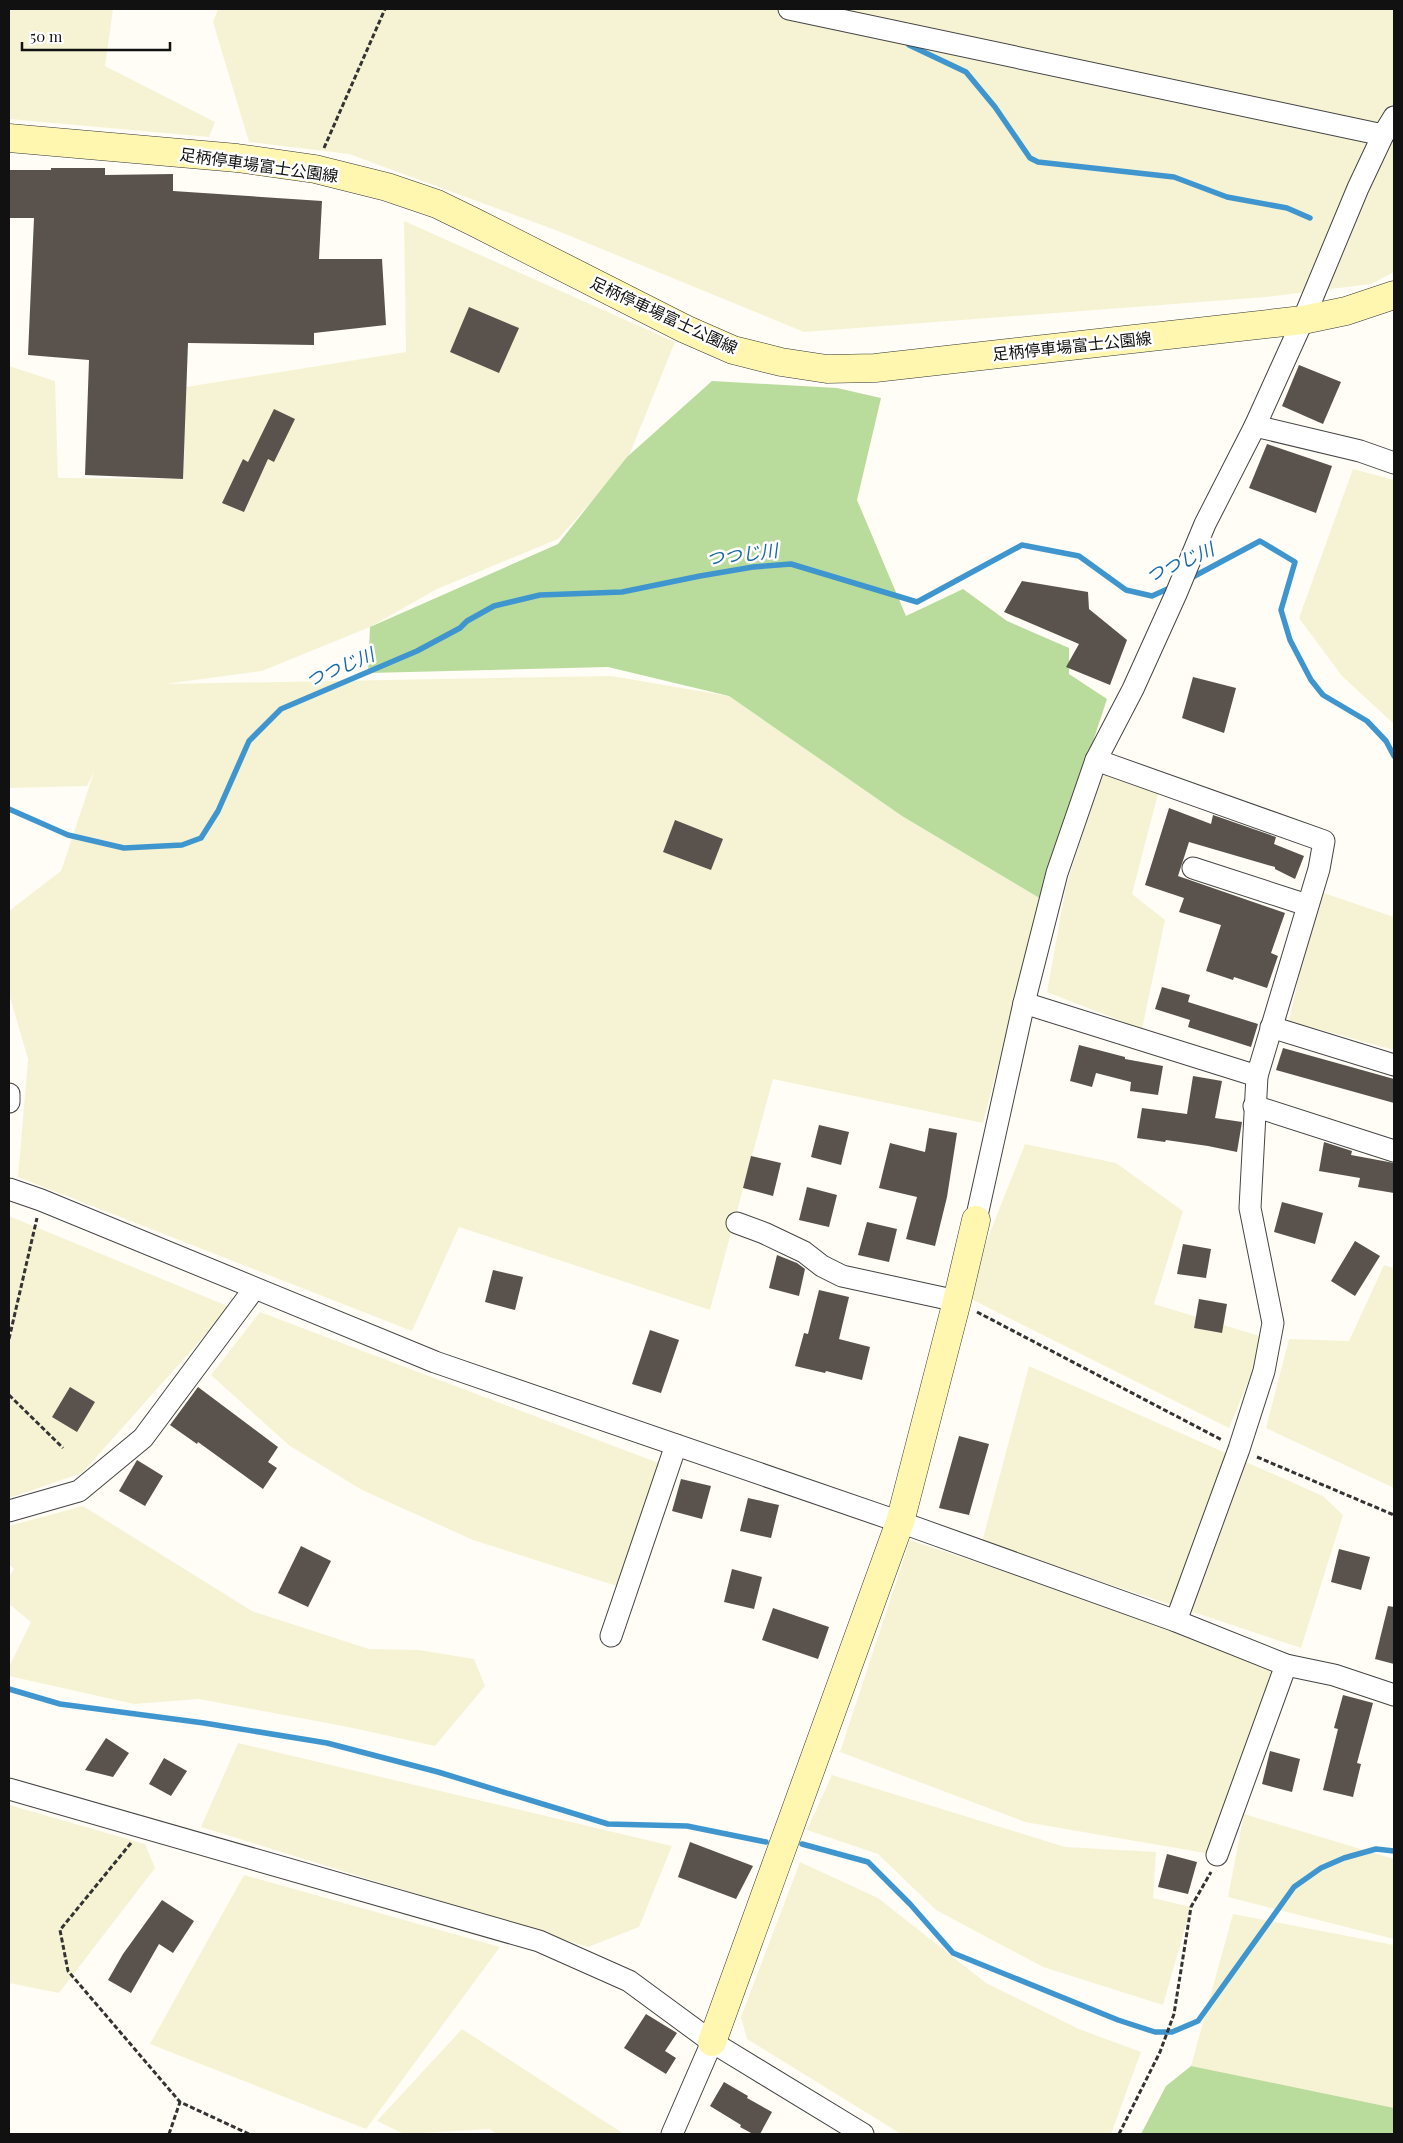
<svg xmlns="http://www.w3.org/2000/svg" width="1403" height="2143" viewBox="0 0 1403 2143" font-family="'Playfair Display','Noto Sans JP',serif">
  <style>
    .farmland { fill: #f6f3d4 }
    .forest { fill: #b9dc9c }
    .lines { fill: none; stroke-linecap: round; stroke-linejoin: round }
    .stream { stroke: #3f96cf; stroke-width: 5.5 }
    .building { fill: #5a524d }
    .street-casing { stroke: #444; stroke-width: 23 }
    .secondary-casing { stroke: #333; stroke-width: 29 }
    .path { stroke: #333; stroke-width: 3; stroke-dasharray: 5 2.5; stroke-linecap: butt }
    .street { stroke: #fff; stroke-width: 21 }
    .secondary { stroke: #fff6b0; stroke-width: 28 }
    .labels { text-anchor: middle; stroke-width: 5; stroke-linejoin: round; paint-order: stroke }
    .street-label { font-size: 16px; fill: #111; stroke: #fff }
    .water-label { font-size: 18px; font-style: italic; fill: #1768a6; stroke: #fff }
  </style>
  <rect width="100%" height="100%" fill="#fffdf5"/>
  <g class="farmland">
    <polygon points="9,9 113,9 105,66 215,122 209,137 9,119"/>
    <polygon points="218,9 1394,9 1394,272 1371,284 1266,297 804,332 558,231 349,154 249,142 213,22"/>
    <polygon points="404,221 675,342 626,463 558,539 437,589 370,627 262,671 165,684 611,676 729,696 902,816 1041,899 983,1123 773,1079 710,1310 459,1227 412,1331 18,1177 28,1059 9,994 9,911 61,871 94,772 87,786 9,788 9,363 9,366 55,381 58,478 182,479 186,387 406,352"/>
    <polygon points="1353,469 1394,480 1394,724 1342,676 1299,618"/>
    <polygon points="1104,768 1159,790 1132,894 1165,920 1142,1029 1047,992 1066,886"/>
    <polygon points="1318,891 1394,917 1394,1050 1289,1021"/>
    <polygon points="1025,1144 1116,1163 1183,1211 1154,1304 1266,1338 1229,1428 965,1296"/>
    <polygon points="9,1216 230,1307 82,1473 9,1498"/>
    <polygon points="1384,1265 1394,1268 1394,1488 1266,1428 1289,1339 1349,1341"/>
    <polygon points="260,1312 664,1465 620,1587 473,1540 362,1490 290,1446 211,1375"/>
    <polygon points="1029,1366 1323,1496 1343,1515 1301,1648 982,1542"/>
    <polygon points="83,1506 252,1611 369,1649 419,1650 474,1659 485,1686 435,1746 348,1727 199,1699 134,1704 9,1676 9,1667 31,1622 9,1604 9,1576 14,1569 9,1564 9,1526"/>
    <polygon points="910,1540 1286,1665 1217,1855 1025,1822 840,1752"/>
    <polygon points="238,1743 672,1846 639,1927 588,1947 201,1827"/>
    <polygon points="832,1775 1065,1847 1156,1852 1153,1898 1191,1907 1163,2005 1043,1967 936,1910 878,1854 807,1830"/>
    <polygon points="9,1805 145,1844 155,1868 59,1993 9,1983"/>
    <polygon points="1244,1814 1394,1859 1394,1939 1228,1897"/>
    <polygon points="800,1862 878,1898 986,1983 1079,2029 1141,2052 1111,2134 901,2134 747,2039 741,2017"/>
    <polygon points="244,1875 500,1947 366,2129 150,2044"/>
    <polygon points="1233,1914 1394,1945 1394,2114 1191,2066"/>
    <polygon points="462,2029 624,2134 496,2134 490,2129 404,2134 377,2121"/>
  </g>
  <g class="forest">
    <polygon points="712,381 837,388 881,398 857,500 906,616 963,589 1007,621 1069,648 1069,674 1107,699 1041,899 902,816 729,696 608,667 368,673 370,627 558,544 627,457"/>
    <polygon points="1191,2066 1394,2108 1394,2134 1141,2134 1166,2086"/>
  </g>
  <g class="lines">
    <g class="stream">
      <polyline points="909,45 966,72 995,107 1030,158 1038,162 1174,177 1227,197 1287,208 1310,218"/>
      <polyline points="1189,579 1260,541 1295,562 1281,610 1290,640 1311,680 1323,695 1367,721 1386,741 1394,756"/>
      <polyline points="9,809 68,835 124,848 182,845 201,838 218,811 249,741 281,709 417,651 460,628 467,621 494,606 540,595 622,592 700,576 753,567 791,564 917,602 1022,545 1079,556 1126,590 1152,596 1172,587"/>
      <polyline points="9,1689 60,1704 204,1723 327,1743 438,1772 608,1824 687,1826 766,1842"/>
      <polyline points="802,1844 868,1862 910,1904 953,1953 1118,2020 1155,2032 1172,2032 1198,2021 1294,1887 1321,1868 1344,1858 1376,1849 1394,1851"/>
    </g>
  </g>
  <g class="building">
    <polygon points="51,168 105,168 105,175 173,174 173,191 322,201 319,259 382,259 386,325 314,333 314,345 188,343 183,479 85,475 89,360 28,355 34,218 9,218 9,170 51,170"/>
    <polygon points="469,307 519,328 499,373 450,352"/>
    <polygon points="1299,365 1341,382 1323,424 1282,406"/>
    <polygon points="274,409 295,419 274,462 268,459 244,512 222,503 243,459 248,462"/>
    <polygon points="1267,444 1332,466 1316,513 1249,488"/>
    <polygon points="1022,581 1088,592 1089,609 1127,640 1110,685 1066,667 1079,644 1004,612"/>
    <polygon points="1193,677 1236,688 1224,733 1182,718"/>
    <polygon points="1169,808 1211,824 1213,815 1276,837 1274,844 1304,856 1295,879 1275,869 1275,867 1189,842 1178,876 1285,913 1271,953 1278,956 1267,988 1234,977 1233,980 1206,971 1221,925 1179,912 1184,898 1145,885"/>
    <polygon points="675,820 723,839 711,870 663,852"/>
    <polygon points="1162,987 1190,995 1188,1002 1258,1024 1251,1047 1188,1027 1190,1020 1155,1009"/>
    <polygon points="1079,1045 1125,1057 1125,1059 1163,1066 1158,1095 1130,1091 1131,1082 1096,1073 1092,1087 1070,1081"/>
    <polygon points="1283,1048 1394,1079 1394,1103 1276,1070"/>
    <polygon points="1193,1076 1222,1081 1215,1118 1242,1122 1237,1152 1208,1146 1166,1140 1165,1142 1137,1138 1142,1108 1187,1114"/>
    <polygon points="819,1125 849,1132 841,1165 811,1157"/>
    <polygon points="929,1128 957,1133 947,1197 935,1246 906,1239 917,1197 879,1188 890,1143 925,1152"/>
    <polygon points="1324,1142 1352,1151 1351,1155 1394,1163 1394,1193 1358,1187 1360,1178 1319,1171"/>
    <polygon points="751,1156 781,1163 773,1196 743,1188"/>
    <polygon points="807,1187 837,1195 829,1227 799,1220"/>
    <polygon points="1282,1202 1323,1213 1315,1244 1274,1232"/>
    <polygon points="867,1222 897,1229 889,1262 858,1255"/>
    <polygon points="1355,1241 1380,1256 1355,1296 1331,1281"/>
    <polygon points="1183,1244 1211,1249 1206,1278 1177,1274"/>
    <polygon points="777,1255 797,1263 805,1269 799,1296 769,1288"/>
    <polygon points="493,1270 523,1277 515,1310 485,1302"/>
    <polygon points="819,1290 849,1297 839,1339 870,1347 862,1380 826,1371 825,1373 795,1366 804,1333 808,1334"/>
    <polygon points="1199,1299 1227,1304 1222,1333 1194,1328"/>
    <polygon points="650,1330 679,1340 661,1393 632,1384"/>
    <polygon points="70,1387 95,1402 77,1432 52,1417"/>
    <polygon points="198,1387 278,1447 268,1462 277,1468 263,1489 198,1442 197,1444 170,1425"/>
    <polygon points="959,1436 989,1444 969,1515 939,1508"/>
    <polygon points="137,1460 163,1476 145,1506 119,1491"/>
    <polygon points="681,1479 711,1486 702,1519 672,1511"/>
    <polygon points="748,1498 779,1505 771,1538 740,1531"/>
    <polygon points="301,1546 331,1561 308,1607 278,1593"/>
    <polygon points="1339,1549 1370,1557 1361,1590 1331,1582"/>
    <polygon points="732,1569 762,1577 754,1609 724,1602"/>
    <polygon points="1388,1606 1394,1607 1394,1664 1375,1659"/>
    <polygon points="773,1608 829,1627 818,1659 762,1640"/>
    <polygon points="1343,1695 1373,1703 1357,1763 1361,1764 1353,1797 1323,1790 1338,1729 1334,1728"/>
    <polygon points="106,1738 129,1753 113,1777 85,1770"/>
    <polygon points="1270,1751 1300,1759 1292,1792 1262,1784"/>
    <polygon points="164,1758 187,1771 171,1796 149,1784"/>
    <polygon points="690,1842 753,1866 736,1899 678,1877"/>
    <polygon points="1167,1854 1197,1862 1188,1894 1158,1887"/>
    <polygon points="162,1900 194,1921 173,1953 159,1944 131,1993 108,1980 123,1954"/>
    <polygon points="646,2014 677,2033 665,2051 676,2058 666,2074 624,2048"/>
    <polygon points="724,2082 748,2096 747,2098 772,2112 760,2134 753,2134 740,2127 741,2125 710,2106"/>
  </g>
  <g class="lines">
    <g class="street-casing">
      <g id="street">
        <polyline points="789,9 1383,135"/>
        <polyline points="1255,426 1360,451 1394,463"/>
        <polyline points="1096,760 1324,841 1319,869 1257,1076 1250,1208 1273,1323 1264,1371 1239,1449 1176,1621"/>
        <polyline points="1193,868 1307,905"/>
        <polyline points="1024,1003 1257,1076"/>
        <polyline points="1271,1027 1394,1065"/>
        <polyline points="9,1094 9,1102"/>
        <polyline points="1254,1106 1394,1151"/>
        <polyline points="9,1189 41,1200 435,1362 900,1522 1176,1621 1286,1665 1334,1675 1394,1695"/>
        <polyline points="976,1220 1024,1003 1057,873 1096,760 1133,689 1176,594 1205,524 1255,426 1303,320 1358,188 1383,135 1394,117"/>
        <polyline points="737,1223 764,1233 804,1252 822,1266 842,1276 957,1301"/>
        <polyline points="9,1511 79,1491 143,1438 254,1289"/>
        <polyline points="611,1636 676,1445"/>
        <polyline points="9,1789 539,1941 629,1981 712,2042 863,2134"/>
        <polyline points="1217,1855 1286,1665"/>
        <polyline points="672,2134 712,2042"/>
      </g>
    </g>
    <g class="secondary-casing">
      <g id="secondary">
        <polyline points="9,138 237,158 315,169 387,187 437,204 474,222 685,329 733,350 781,362 827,369 875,368 1303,320 1346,311 1394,295"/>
        <polyline points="712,2042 900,1522 957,1301 976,1220"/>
      </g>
    </g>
    <g class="path">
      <polyline points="324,148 385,9"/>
      <polyline points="977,1312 1222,1440"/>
      <polyline points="9,1339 37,1218"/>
      <polyline points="9,1395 63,1448"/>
      <polyline points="1257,1457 1394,1515"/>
      <polyline points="131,1843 60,1930 68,1971 180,2102 249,2134"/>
      <polyline points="169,2134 180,2102"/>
      <polyline points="1119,2134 1160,2052 1174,2014 1191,1907 1211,1872"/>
    </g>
    <use href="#street" class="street"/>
    <use href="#secondary" class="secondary"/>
  </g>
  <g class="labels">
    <g class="street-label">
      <text transform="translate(259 165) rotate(8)" y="6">足柄停車場富士公園線</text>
      <text transform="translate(664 315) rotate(25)" y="6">足柄停車場富士公園線</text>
      <text transform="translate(1072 346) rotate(-6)" y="6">足柄停車場富士公園線</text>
    </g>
    <g class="water-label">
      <text transform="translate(742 555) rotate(-7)" y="6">つつじ川</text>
      <text transform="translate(1180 563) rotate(-24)" y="6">つつじ川</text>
      <text transform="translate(340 668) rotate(-23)" y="6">つつじ川</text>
    </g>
  </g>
  <rect width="1403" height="2143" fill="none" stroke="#111111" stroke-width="20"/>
  <path d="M22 42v8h148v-8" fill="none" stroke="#111111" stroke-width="2.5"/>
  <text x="30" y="42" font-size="15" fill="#111111" stroke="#ffffff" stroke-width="4" paint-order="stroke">50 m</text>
</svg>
